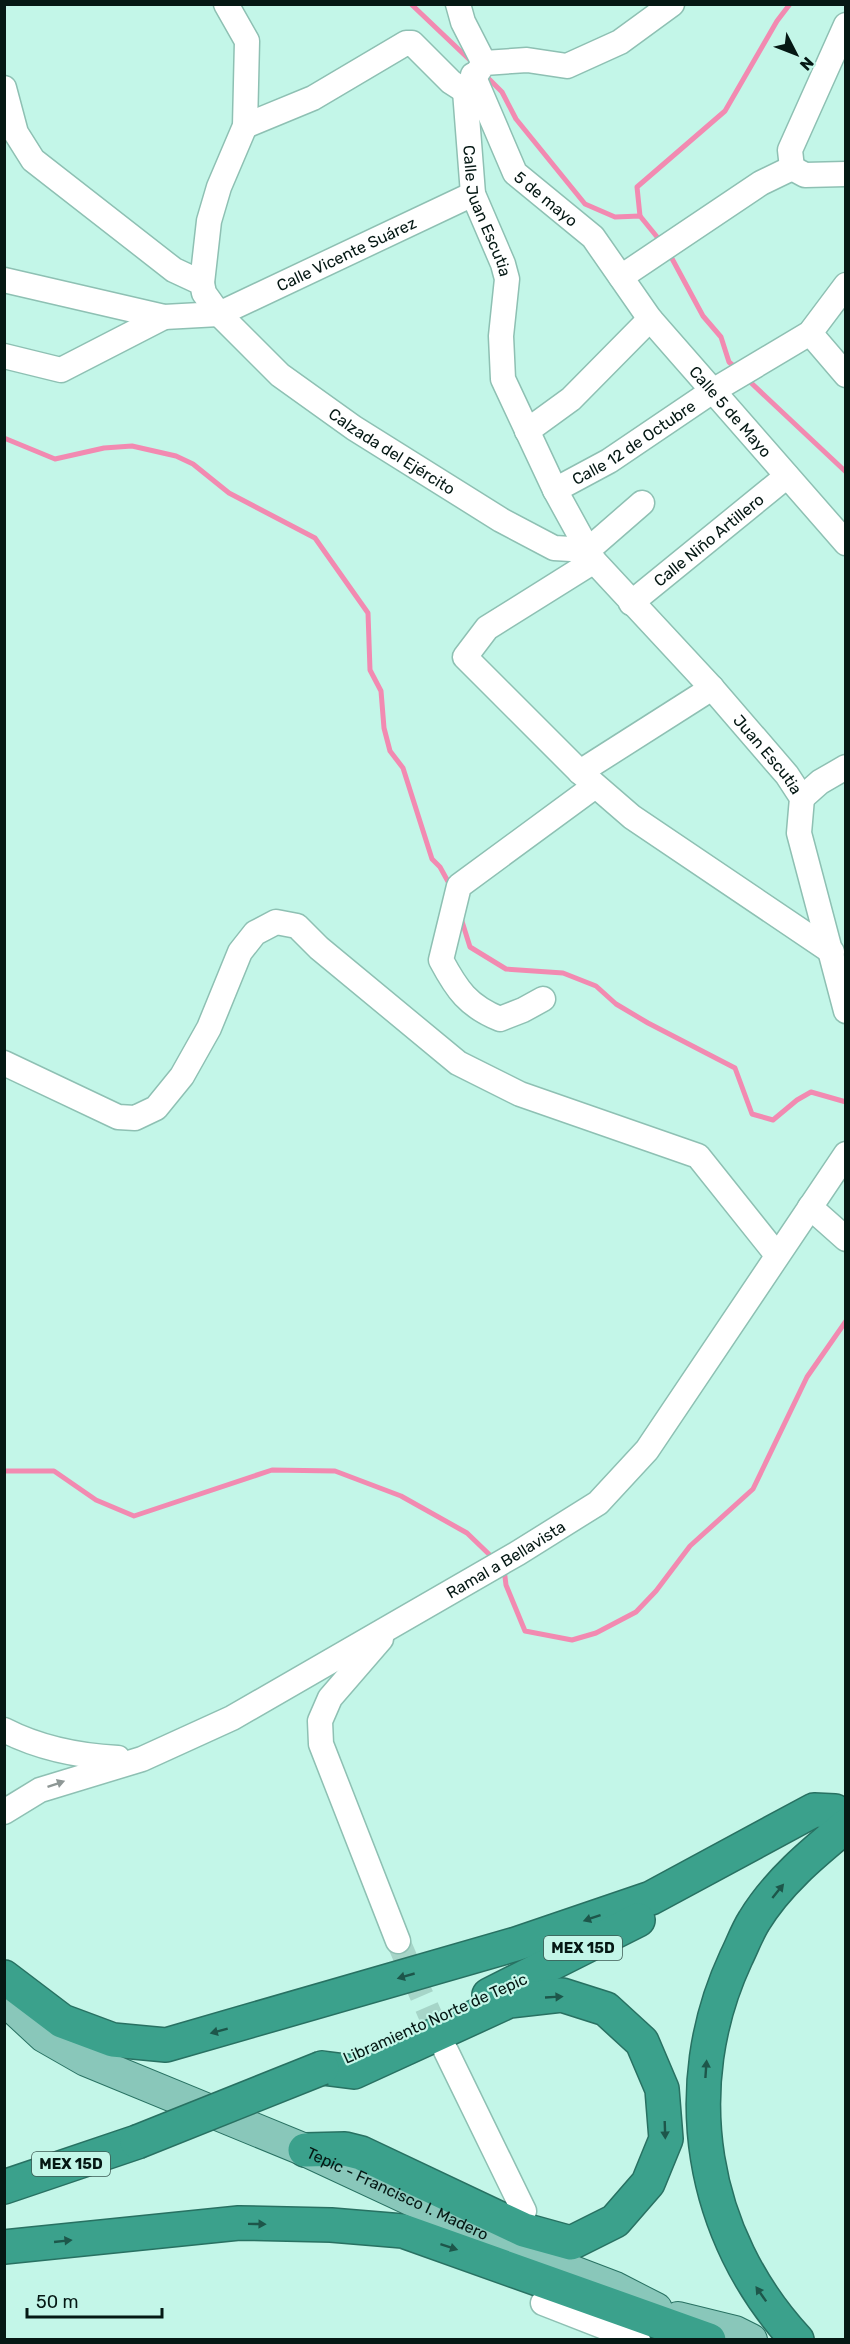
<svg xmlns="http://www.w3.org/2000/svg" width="850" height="2344" viewBox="0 0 850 2344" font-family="Rubik,sans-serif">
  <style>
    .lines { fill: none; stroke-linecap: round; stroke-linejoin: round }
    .stream { stroke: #f28ab1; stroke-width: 5 }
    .minor-tunnel { stroke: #a6d5c8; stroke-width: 24; stroke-dasharray: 24 12; stroke-linecap: butt }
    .minor-casing { stroke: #8ec0b3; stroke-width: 27 }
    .major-casing { stroke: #287162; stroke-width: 34 }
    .highway-casing { stroke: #287162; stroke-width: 36 }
    .minor { stroke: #fff; stroke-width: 24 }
    .major { stroke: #89c7ba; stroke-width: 32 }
    .highway { stroke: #3ba18c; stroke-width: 33 }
    .highway-bridge-casing { stroke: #287162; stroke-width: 36; stroke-linecap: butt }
    .highway-bridge { stroke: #3ba18c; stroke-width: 33 }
    .oneway { fill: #8e9795 }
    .oneway2 { fill: #1d564a }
    .labels { text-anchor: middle; stroke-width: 4.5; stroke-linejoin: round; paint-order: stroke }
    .shield { fill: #c3f6e8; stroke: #3e5b54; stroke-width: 1.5 }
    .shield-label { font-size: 15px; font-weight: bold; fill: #051814 }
    .street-label { font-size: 16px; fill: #051814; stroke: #c3f6e8 }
  </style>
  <rect width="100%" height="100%" fill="#c3f6e8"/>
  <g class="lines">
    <g class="stream">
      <polyline points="411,4 473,63"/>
      <polyline points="484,74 502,92 516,119 585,204 615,217 640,216 662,243"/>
      <polyline points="640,216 637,187 725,111 777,21 790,4"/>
      <polyline points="669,253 703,316 721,337 729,362 736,368"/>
      <polyline points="747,379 846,472"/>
      <polyline points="4,438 55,459 104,448 132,446 176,456 193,464 229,493 315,538 368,613 370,670 381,691 384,728 390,751 403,768 432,859 440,867 451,887"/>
      <polyline points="460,915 470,947 506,969 563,973 596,986 616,1004 648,1023 735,1068 752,1114 773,1120 797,1100 811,1092 846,1102"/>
      <polyline points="4,1471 54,1471 96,1500 134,1516 272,1470 335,1471 401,1496 467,1533 495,1560"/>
      <polyline points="504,1569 506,1585 525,1631 572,1640 596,1633 636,1612 656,1591 690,1546 753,1489 807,1377 846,1321"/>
    </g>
    <polyline class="minor-tunnel" points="398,1941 444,2047"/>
    <g class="minor-casing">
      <g id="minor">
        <polyline points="458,4 463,22 484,63"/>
        <path id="s1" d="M672 4 620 42 567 66 527 60 484 63 465 91 473 194 503 264 507 279 501 336 503 379 555 490 594 561 712 688 787 775 802 798 799 833 846 1011"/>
        <path id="s2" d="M473 75 515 173 593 237 650 319 846 543"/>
        <path id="s3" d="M4 88 16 133 33 160 174 270 202 283 204 293 219 314 280 375 354 428 501 520 554 548 588 550"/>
        <polyline points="245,126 313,98 406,43 412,43 451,82 465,91"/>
        <polyline points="792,168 790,150 846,25"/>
        <polyline points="792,168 805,175 846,174"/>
        <polyline points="621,277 761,183 792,168"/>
        <path id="s4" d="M4 280 164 317 219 314 473 194"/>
        <polyline points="202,283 209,221 219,187 245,126 247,41 226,4"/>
        <polyline points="810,333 846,375"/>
        <polyline points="4,356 61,370 164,317"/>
        <polyline points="527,431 571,399 650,319"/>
        <path id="s5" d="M555 490 609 461 711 392 810 333 846 285"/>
        <polyline points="588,550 642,503"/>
        <polyline points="594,561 487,628 465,657 580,772 632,817 832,952"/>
        <path id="s6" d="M631 603 787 476"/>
        <polyline points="580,772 712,688"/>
        <polyline points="802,798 820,782 846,767"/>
        <path d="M543 999 523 1010 500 1019C468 1006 457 990 441 960L459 886 595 786"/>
        <polyline points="4,1063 118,1117 135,1118 156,1108 182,1076 209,1028 240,952 255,933 276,922 297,926 319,948 458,1063 520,1094 698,1156 777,1255"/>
        <polyline points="810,1207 846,1239"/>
        <polyline points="381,1639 330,1698 320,1721 321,1744 398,1941"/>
        <path d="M4 1730C41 1749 78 1756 118 1758"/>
        <path id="s7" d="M4 1812 40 1790 142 1759 232 1718 518 1553 598 1503 647 1450 846 1154"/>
        <polyline points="446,2051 524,2211"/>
        <polyline points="543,2303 638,2340"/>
      </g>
    </g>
    <g class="major-casing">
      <g id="major">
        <path id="s8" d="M4 1999 44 2036 86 2060 305 2150 539 2259 615 2288 656 2309"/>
        <polyline points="678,2318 735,2332 751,2340"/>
      </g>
    </g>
    <g class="highway-casing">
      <g id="highway">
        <polyline points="4,1977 62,2021 113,2040 166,2045 516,1944 651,1898 814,1810 835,1811"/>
        <polyline points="489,1995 638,1920"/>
        <polyline points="305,2150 345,2149 361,2153 524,2230 571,2243 615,2221 648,2183 666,2139 662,2089 642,2042 606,2009 562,1995 509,2001 354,2072 322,2068"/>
        <polyline points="4,2187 137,2142"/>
        <polyline points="4,2247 239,2223 331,2225 403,2231 709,2340"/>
        <path d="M797 2340C700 2235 676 2087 736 1958 742 1946 747 1932 754 1921 777 1883 812 1854 846 1826"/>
      </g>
    </g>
    <use href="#minor" class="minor"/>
    <use href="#major" class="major"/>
    <use href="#highway" class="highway"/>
    <g class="highway-bridge-casing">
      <polyline id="highway-bridge" points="137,2142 322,2068"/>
    </g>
    <use href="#highway-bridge" class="highway-bridge"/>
  </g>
  <defs><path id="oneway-solid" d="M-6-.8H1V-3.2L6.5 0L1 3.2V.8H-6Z" transform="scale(1.5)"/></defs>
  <use class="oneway" href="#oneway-solid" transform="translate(56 1784) rotate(-19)"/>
  <g class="oneway2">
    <use href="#oneway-solid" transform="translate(778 1891) rotate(-51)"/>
    <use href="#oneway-solid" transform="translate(592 1918) rotate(161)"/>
    <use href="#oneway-solid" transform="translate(406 1976) rotate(164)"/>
    <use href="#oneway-solid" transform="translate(554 1997) rotate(-3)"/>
    <use href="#oneway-solid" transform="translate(219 2031) rotate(165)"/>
    <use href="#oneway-solid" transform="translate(706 2069) rotate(-86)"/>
    <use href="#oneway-solid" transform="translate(665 2130) rotate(88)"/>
    <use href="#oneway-solid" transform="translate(257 2224) rotate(1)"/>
    <use href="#oneway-solid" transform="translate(63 2241) rotate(-6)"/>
    <use href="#oneway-solid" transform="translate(449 2247) rotate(18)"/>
    <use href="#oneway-solid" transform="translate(761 2294) rotate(-125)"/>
  </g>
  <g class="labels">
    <g class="shield">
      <rect x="544" y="1936" width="78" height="24" rx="4.5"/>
      <rect x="32" y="2152" width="78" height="24" rx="4.5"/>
    </g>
    <g class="shield-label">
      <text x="583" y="1953">MEX 15D</text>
      <text x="71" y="2169">MEX 15D</text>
    </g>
    <g class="street-label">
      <text dy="6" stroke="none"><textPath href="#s2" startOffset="147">5 de mayo</textPath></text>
      <text dy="6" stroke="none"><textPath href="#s1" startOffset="363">Calle Juan Escutia</textPath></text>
      <text dy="6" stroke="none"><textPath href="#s4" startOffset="360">Calle Vicente Suárez</textPath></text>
      <text dy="6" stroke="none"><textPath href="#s2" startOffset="430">Calle 5 de Mayo</textPath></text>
      <text dy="6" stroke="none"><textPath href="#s5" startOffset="92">Calle 12 de Octubre</textPath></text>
      <text dy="6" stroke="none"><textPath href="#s3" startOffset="546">Calzada del Ejército</textPath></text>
      <text dy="6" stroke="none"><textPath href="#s6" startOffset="100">Calle Niño Artillero</textPath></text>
      <text dy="6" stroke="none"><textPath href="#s1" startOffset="999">Juan Escutia</textPath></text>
      <text dy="6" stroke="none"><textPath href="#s7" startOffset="564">Ramal a Bellavista</textPath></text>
      <text transform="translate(435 2018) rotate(-24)" y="6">Libramiento Norte de Tepic</text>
      <text dy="6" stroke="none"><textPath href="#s8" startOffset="442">Tepic - Francisco I. Madero</textPath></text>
    </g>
  </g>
  <rect width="850" height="2344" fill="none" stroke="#051814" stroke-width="12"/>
  <g transform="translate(796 54) rotate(132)" stroke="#c3f6e8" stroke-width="4.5" paint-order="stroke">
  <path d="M0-4.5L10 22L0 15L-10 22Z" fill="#051814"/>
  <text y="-9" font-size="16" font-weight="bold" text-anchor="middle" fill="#051814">N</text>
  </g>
  <path d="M27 2308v9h135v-9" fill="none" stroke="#051814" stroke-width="3"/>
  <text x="36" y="2308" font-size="18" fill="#051814" stroke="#c3f6e8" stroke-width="4.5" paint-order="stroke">50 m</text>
</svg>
